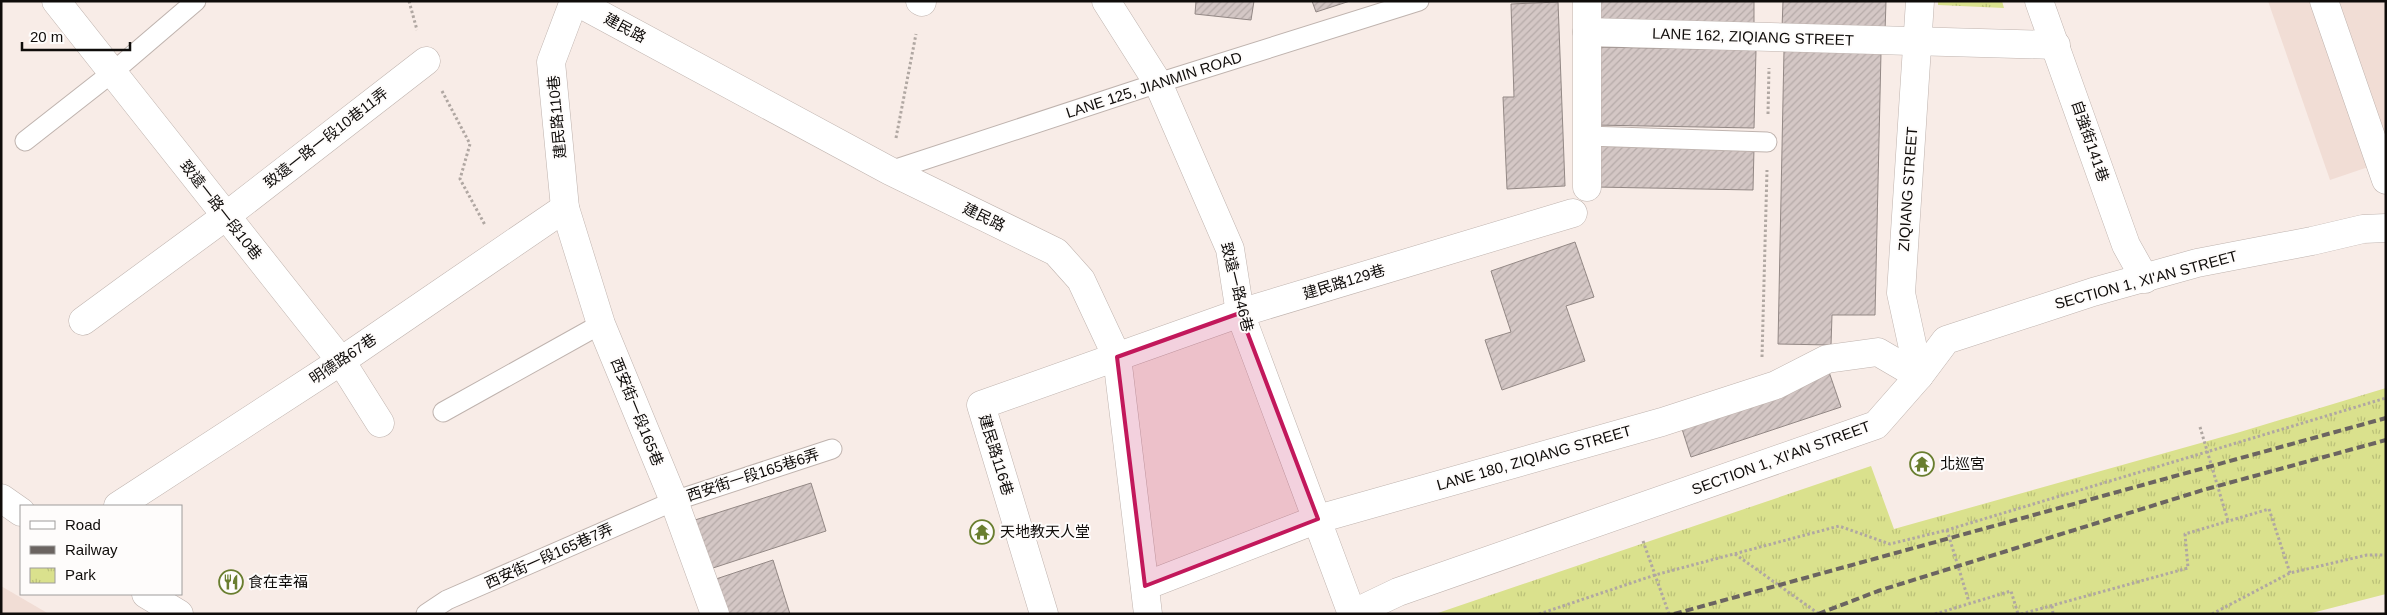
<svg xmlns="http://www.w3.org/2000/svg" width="2387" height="615" viewBox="0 0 2387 615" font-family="Arial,'Noto Sans TC',sans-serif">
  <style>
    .built { fill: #f1ddd5 }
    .park { fill: url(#park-tufts) }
    .building { fill: url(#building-hatch); stroke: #938885 }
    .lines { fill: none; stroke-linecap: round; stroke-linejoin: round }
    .lane-casing { stroke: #bfb3ae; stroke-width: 21 }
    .street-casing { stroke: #bfb3ae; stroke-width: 29 }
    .secondary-casing { stroke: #bfb3ae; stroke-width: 29 }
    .path { stroke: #b0a7a2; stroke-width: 3; stroke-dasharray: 2.5 2.5; stroke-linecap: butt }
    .lane { stroke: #fff; stroke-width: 19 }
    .street { stroke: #fff; stroke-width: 28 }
    .secondary { stroke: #fff; stroke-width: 28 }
    .rail { stroke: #6b6461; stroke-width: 4; stroke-dasharray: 8 4; stroke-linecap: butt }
    .marked { fill: #c2185b; fill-opacity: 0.2; stroke: #c2185b; stroke-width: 4; stroke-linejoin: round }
    .labels { text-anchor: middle; stroke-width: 4; stroke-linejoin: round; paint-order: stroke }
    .street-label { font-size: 15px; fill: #0f0c0a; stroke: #fefcfb }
    .poi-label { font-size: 15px; fill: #0f0c0a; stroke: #fefcfb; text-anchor: start }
  </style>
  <defs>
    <pattern id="park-tufts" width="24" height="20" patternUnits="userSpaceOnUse" patternTransform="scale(1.25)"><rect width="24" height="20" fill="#dae18d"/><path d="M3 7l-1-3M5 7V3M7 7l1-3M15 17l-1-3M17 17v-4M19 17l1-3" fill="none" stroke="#bac078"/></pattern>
    <pattern id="building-hatch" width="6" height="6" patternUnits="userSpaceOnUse" patternTransform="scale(1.25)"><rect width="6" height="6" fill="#d4c7c5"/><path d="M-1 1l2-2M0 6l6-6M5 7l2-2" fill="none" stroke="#b5aaa8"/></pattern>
  </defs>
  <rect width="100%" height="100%" fill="#f8ece7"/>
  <g class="built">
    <polygon points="2268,1 2386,1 2386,161 2330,180"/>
    <polygon points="1,586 49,614 1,614"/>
  </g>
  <g class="park">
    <polygon points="1938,1 2002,1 2004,8 1938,5"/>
    <polygon points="2386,388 2386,594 2308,614 1435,614 1871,466 1894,529 2240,432"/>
  </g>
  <g class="building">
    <polygon points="1196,1 1254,1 1251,20 1195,14"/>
    <polygon points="1312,1 1350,1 1316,12"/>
    <polygon points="1594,1 1754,1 1754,28 1593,26"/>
    <polygon points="1783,1 1886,1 1885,32 1782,29"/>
    <polygon points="1558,2 1565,186 1507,189 1503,97 1514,97 1511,4"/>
    <polygon points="1596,47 1756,50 1754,128 1594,125"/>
    <polygon points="1784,50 1881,52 1875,315 1832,315 1831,345 1778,344"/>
    <polygon points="1597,146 1754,148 1753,190 1596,187"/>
    <polygon points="1575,242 1594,297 1566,306 1585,361 1502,390 1485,340 1511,332 1491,271"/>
    <polygon points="1828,369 1841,407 1691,457 1682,429"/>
    <polygon points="811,483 826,531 710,569 695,520"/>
    <polygon points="773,560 790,614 728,614 716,579"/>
  </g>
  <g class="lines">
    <g class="lane-casing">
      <g id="lane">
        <polyline points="1587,136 1767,142"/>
        <polyline points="25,141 113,72 196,1"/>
        <polyline points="890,171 1158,83 1419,1"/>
        <polyline points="443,412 601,324"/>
        <polyline points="426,614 447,600 674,501 832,449"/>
      </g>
    </g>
    <g class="street-casing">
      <g id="street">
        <polyline points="56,1 341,361 380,423"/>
        <polyline points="574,1 551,62 565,208 601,324 674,501 715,614"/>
        <polyline points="575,1 890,171 1056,252 1081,280 1117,357 1148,614"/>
        <polyline points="920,1 922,2"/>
        <polyline points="1106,1 1158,83 1230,249 1240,313 1352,614"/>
        <polyline points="2039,1 2126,245 2145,279"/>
        <polyline points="2324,1 2386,180"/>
        <polyline points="1587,32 2056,45"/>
        <polyline points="1587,187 1587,1"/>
        <polyline points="83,321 226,216 426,61"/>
        <polyline points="1919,376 1901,293 1920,1"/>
        <polyline points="1,498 21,512"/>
        <polyline points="118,506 341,361 565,208"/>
        <polyline points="1145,586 1318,519 1662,422 1776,385 1827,359 1878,352 1919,376"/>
        <polyline points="146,594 179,614"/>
        <polyline points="1044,614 981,405 1240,313 1573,213"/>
      </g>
    </g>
    <g class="secondary-casing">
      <polyline id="secondary" points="1352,614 1398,592 1876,425 1919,376 1946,340 2093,292 2197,263 2312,241 2363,229 2386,228"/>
    </g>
    <g class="path">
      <polyline points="409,1 417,30"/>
      <polyline points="442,91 470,144 460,179 485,225"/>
      <polyline points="1768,114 1769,68"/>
      <polyline points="896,138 916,34"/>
      <polyline points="1762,357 1767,170"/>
      <polyline points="2200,427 2228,521"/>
      <polyline points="1947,530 1969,602"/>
      <polyline points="1643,541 1669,614"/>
      <polyline points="1735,554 1819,614"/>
      <polyline points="2052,606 2053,614"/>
      <polyline points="1539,614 1655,575 1839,526 1890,544 1947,530 2386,398"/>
      <polyline points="1935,614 2011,591 2018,614"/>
      <polyline points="2021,614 2188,568 2185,534 2269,509 2290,573"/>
      <polyline points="2212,614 2290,573 2367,555 2386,555"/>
    </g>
    <use href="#lane" class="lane"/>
    <use href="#street" class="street"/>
    <use href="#secondary" class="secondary"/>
    <g class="rail">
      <polyline points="1674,614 2386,418"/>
      <polyline points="1818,614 1878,591 2203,490 2386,440"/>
    </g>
  </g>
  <path class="marked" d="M1240 313 1318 519 1145 586 1117 357Z"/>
  <defs>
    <g id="temple-ring" transform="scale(1.25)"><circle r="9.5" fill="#fefcfb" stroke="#697e2f" stroke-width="1.5"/><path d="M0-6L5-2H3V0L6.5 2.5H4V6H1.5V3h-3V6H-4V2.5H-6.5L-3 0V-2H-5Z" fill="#697e2f"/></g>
    <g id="restaurant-ring" transform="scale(1.25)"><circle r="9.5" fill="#fefcfb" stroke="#697e2f" stroke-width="1.5"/><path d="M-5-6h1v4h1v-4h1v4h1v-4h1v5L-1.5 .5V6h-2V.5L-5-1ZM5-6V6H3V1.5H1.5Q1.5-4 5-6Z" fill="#697e2f"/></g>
  </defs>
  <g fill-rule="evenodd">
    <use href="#temple-ring" x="1922" y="464"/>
    <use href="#temple-ring" x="982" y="532"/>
    <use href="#restaurant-ring" x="231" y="582"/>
  </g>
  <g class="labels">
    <g class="street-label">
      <text transform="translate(625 28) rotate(28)" y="5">建民路</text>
      <text transform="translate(1753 37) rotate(2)" y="5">LANE 162, ZIQIANG STREET</text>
      <text transform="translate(1154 85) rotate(-18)" y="5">LANE 125, JIANMIN ROAD</text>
      <text transform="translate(557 117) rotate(-95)" y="5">建民路110巷</text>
      <text transform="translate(326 138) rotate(-38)" y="5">致遠一路一段10巷11弄</text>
      <text transform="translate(2090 141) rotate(71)" y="5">自強街141巷</text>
      <text transform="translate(1908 189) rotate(-86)" y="5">ZIQIANG STREET</text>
      <text transform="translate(221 210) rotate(52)" y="5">致遠一路一段10巷</text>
      <text transform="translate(984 217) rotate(26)" y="5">建民路</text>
      <text transform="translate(2146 280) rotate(-15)" y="5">SECTION 1, XI'AN STREET</text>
      <text transform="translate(1344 282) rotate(-17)" y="5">建民路129巷</text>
      <text transform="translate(1237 287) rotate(76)" y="5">致遠一路46巷</text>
      <text transform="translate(343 359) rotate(-34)" y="5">明德路67巷</text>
      <text transform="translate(637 412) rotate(68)" y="5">西安街一段165巷</text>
      <text transform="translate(996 455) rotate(73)" y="5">建民路116巷</text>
      <text transform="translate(1534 458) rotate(-16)" y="5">LANE 180, ZIQIANG STREET</text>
      <text transform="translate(1781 458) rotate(-20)" y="5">SECTION 1, XI'AN STREET</text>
      <text transform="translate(753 475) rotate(-18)" y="5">西安街一段165巷6弄</text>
      <text transform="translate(549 556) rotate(-24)" y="5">西安街一段165巷7弄</text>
    </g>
    <g class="poi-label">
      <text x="1940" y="469">北巡宮</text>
      <text x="1000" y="537">天地教天人堂</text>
      <text x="248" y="587">食在幸福</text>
    </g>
  </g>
  <rect width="2387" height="615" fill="none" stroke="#0f0c0a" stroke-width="5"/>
  <rect x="20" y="505" width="162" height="90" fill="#fefcfb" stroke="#9e9c9b"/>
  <rect x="30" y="521" width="25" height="8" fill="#ffffff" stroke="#9e9c9b"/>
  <text x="65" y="530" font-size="15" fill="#0f0c0a">Road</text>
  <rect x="30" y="546" width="25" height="8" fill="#6b6461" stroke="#9e9c9b"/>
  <text x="65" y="555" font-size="15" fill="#0f0c0a">Railway</text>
  <rect x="30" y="568" width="25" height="15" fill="url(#park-tufts)" stroke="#9e9c9b"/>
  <text x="65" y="580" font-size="15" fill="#0f0c0a">Park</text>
  <path d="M22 42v8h108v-8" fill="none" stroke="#0f0c0a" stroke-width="2.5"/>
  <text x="30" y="42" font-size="15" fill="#0f0c0a" stroke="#fefcfb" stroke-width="4" paint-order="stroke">20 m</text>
</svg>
